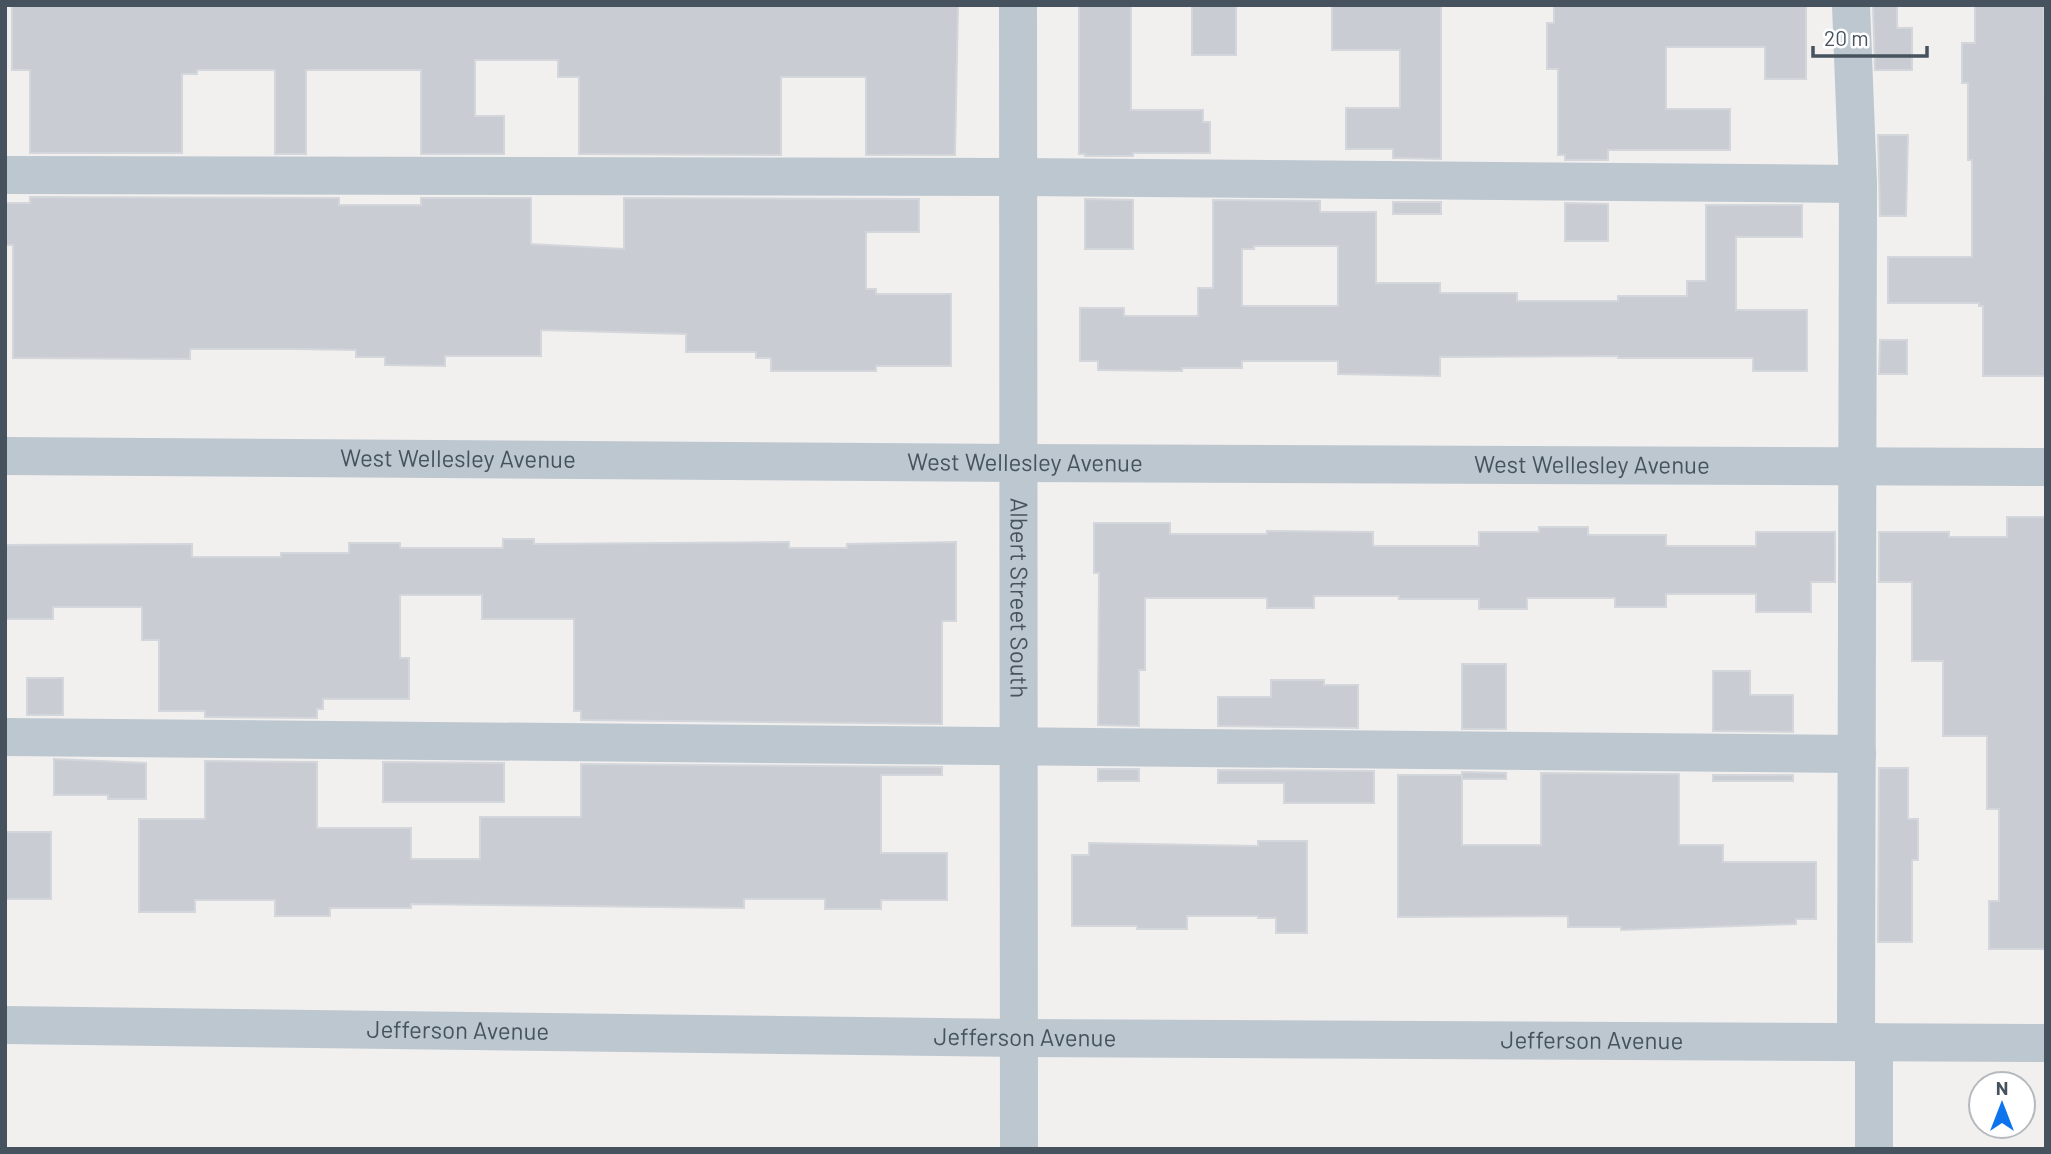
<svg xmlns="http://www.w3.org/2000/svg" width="2051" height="1154" viewBox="0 0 2051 1154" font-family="Barlow,sans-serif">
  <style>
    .building { fill: #c9ccd2; stroke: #d3d6db; stroke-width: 2; fill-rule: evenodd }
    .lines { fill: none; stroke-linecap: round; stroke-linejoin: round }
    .minor { stroke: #bcc7cf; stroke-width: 38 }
    .labels { text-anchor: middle; stroke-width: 7; stroke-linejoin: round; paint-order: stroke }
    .street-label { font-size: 24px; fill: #46535e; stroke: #fff }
  </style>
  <rect width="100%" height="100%" fill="#f2efef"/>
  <g class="building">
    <polygon points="12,5 958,5 955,155 866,155 866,77 781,77 781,155 579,154 579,77 558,77 558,60 475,60 475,116 504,116 504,154 421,154 421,70 306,70 306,154 275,154 275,70 197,70 197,74 182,74 182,153 30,153 30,70 12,70"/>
    <polygon points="1079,5 1131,5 1131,110 1203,110 1203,122 1210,122 1210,153 1133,153 1133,156 1085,156 1085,154 1079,154"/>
    <rect x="1192" y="5" width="44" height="50"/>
    <polygon points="1332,5 1441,5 1441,159 1393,158 1393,149 1346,149 1346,108 1400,108 1400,50 1332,50"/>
    <polygon points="1554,5 1806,5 1806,79 1765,79 1765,47 1666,47 1666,109 1730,109 1730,150 1608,150 1608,160 1565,160 1565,155 1558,155 1558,69 1547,69 1547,23 1554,23"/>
    <polygon points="1873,5 1897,5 1897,28 1912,28 1912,70 1875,70"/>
    <polygon points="1975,5 2044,5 2046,376 1983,376 1983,306 1979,306 1979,303 1888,303 1888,257 1972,257 1972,160 1968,160 1968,83 1962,83 1962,43 1975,43"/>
    <polygon points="1878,135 1908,135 1906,216 1880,216"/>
    <polygon points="30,197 339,198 339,205 421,205 421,198 531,198 531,244 624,249 624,198 919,199 919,232 866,232 866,289 876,289 876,294 951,294 951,366 876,366 876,371 771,371 771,358 756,358 756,352 686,352 686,334 541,330 541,356 445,356 445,366 385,365 385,357 356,357 356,350 298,349 190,349 190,359 13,358 13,245 5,245 5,203 30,203"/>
    <polygon points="1085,199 1133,200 1133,249 1085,249"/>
    <path d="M1213 200 1320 201V212H1376V283H1440V293H1517V301H1618V296H1687V281H1706V205H1802V237H1736V310H1807V371H1753V358H1618V356L1440 357V376L1338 374V361H1242V368H1182V371L1098 370V361H1080V308H1124V316H1198V288H1213ZM1254 246H1338V306H1242V249H1254Z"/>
    <rect x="1393" y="202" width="48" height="12"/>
    <polygon points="1565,203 1608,204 1608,241 1565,241"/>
    <polygon points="1880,340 1907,340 1907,374 1879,374"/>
    <polygon points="2007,517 2046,517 2046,949 1989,949 1989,901 1999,901 1999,809 1987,809 1987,736 1943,736 1943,661 1912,661 1912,582 1879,582 1879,532 1949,532 1949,537 2007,537"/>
    <polygon points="1094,523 1170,523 1170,534 1267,534 1267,531 1373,532 1373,546 1479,546 1479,532 1539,532 1539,527 1588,527 1588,535 1666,535 1666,546 1756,546 1756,532 1835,532 1835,582 1811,582 1811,612 1756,612 1756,594 1666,594 1666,607 1615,607 1615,598 1527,598 1527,609 1479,609 1479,599 1399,599 1399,596 1314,596 1314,608 1267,608 1267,598 1145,598 1145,670 1139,670 1139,726 1098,725 1099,573 1094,573"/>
    <polygon points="503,539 534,539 534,544 789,542 789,548 847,548 847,544 956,542 956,621 942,621 942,724 581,720 581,711 574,711 574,619 482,619 482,595 400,595 400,658 409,658 409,699 323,699 323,709 317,709 317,718 205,717 205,711 159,711 159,640 142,640 142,607 53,607 53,619 5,619 5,545 192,544 192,557 281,557 281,553 349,553 349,543 400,543 400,548 503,548"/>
    <rect x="1462" y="664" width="44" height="65"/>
    <polygon points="1713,671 1750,671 1750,695 1793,695 1793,732 1713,731"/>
    <rect x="27" y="678" width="36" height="37"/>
    <polygon points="1271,680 1324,680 1324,685 1358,685 1358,728 1218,726 1218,697 1271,697"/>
    <polygon points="54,759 146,763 146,799 108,799 108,795 54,795"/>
    <polygon points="205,761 317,762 317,828 411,828 411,859 480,859 480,817 581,817 581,764 942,767 942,775 881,775 881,853 947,853 947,900 881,900 881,909 825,909 825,899 744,899 744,908 411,904 411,908 330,908 330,916 275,916 275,900 195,900 195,912 139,912 139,819 205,819"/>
    <polygon points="383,762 504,763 504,802 383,802"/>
    <polygon points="1879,768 1908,768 1908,819 1918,819 1918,860 1912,860 1912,942 1878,942"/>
    <rect x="1098" y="769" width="41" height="12"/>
    <polygon points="1218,770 1374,771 1374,803 1284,803 1284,783 1218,783"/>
    <polygon points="1462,772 1506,773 1506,779 1462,779"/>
    <polygon points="1541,773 1679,774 1679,845 1723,845 1723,862 1816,862 1816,919 1796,919 1796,924 1621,930 1621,927 1568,927 1568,916 1398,917 1398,775 1462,775 1462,845 1541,845"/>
    <rect x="1713" y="775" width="80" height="6"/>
    <rect x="5" y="832" width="46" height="67"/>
    <polygon points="1258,841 1307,841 1307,933 1276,933 1276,918 1258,918 1258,916 1187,916 1187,929 1137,929 1137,926 1072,926 1072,855 1089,855 1089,843 1258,846"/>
  </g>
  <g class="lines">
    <g class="minor">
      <path id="s1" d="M1018 5 1019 1149"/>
      <polyline points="1851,5 1858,184 1856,1042"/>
      <polyline points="5,175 1018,177 1858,184"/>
      <path id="s2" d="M5 456 1018 463 2046 467"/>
      <polyline points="5,737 1857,754"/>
      <path id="s3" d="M5 1025 1019 1038 2046 1043"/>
      <polyline points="1874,1149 1874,1042"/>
    </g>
  </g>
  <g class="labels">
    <g class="street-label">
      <text dy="8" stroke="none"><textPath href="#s2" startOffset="453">West Wellesley Avenue</textPath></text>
      <text dy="8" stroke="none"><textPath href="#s2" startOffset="1020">West Wellesley Avenue</textPath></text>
      <text dy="8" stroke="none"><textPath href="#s2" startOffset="1587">West Wellesley Avenue</textPath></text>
      <text dy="8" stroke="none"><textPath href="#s1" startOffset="593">Albert Street South</textPath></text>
      <text dy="8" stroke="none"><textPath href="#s3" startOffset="453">Jefferson Avenue</textPath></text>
      <text dy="8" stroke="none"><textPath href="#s3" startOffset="1020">Jefferson Avenue</textPath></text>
      <text dy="8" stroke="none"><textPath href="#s3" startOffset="1587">Jefferson Avenue</textPath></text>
    </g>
  </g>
  <rect width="2051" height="1154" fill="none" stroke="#46535e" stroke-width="14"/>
  <g transform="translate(2002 1105)"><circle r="33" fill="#ffffff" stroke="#b5babf" stroke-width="2"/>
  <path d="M0-5L12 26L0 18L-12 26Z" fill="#0e74ee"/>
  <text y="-10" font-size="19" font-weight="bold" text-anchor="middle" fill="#46535e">N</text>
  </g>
  <path d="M1813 46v10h114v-10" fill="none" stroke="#46535e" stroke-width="3.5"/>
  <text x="1824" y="46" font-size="21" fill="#46535e" stroke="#ffffff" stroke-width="5" paint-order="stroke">20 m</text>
</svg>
